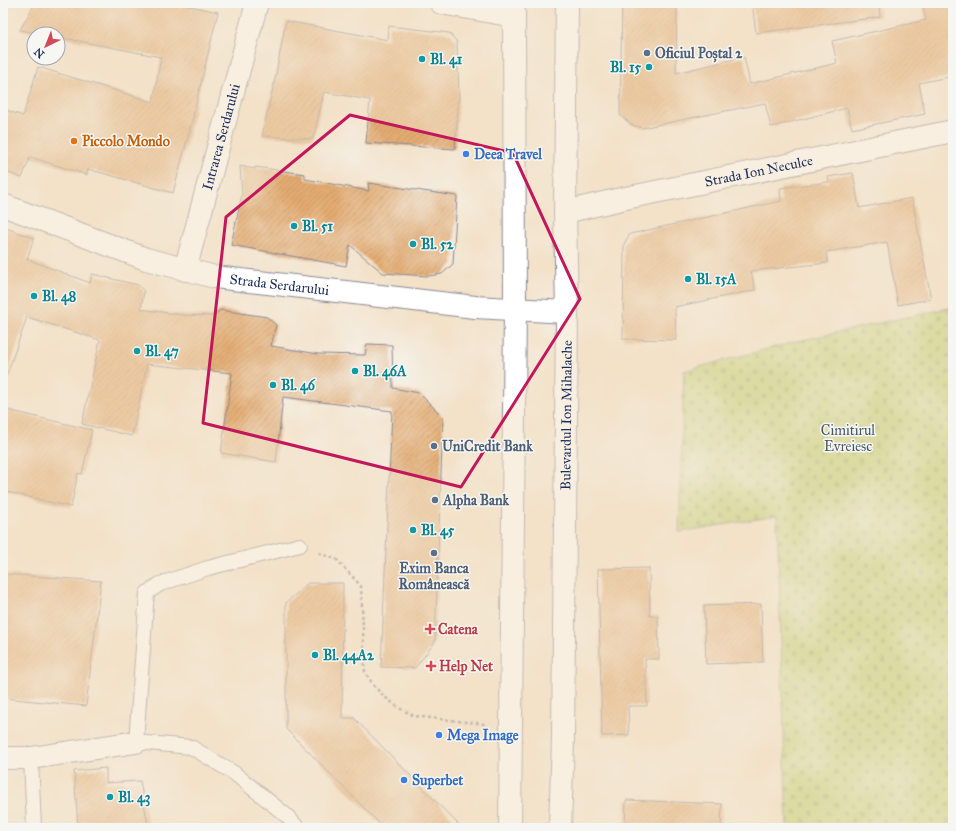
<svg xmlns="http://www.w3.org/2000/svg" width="956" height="831" viewBox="0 0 956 831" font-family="'IM FELL Great Primer',serif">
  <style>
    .cemetery { fill: url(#cemetery-stones); stroke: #6e806a }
    .building { fill: url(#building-hatch) }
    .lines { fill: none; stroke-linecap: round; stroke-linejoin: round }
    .service-casing { stroke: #878893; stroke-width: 16 }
    .minor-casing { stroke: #878893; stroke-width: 24 }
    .primary-casing { stroke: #878893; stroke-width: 24 }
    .path { stroke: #878893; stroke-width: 2.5; stroke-dasharray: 3 3; stroke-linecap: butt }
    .service { stroke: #fff; stroke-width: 14 }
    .minor { stroke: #fff; stroke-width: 22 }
    .primary { stroke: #fff; stroke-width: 22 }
    .marked { fill: none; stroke: #c2185b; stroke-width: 3; stroke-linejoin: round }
    .service-dot { fill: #5c6f8a; stroke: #f6f6f2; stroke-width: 1.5 }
    .culture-dot { fill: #0f9aa8; stroke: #f6f6f2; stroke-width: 1.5 }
    .food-dot { fill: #e8710a; stroke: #f6f6f2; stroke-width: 1.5 }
    .shop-dot { fill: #3f7fe0; stroke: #f6f6f2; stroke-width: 1.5 }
    .health-dot { fill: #e0444e; stroke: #f6f6f2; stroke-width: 1.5 }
    .labels { text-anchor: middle; stroke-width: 3; stroke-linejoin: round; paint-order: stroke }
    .service-label { font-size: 14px; font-weight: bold; fill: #4e5e75; stroke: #f6f6f2; text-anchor: start }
    .culture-label { font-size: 14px; font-weight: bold; fill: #0d838f; stroke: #f6f6f2; text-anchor: start }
    .street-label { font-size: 14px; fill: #1b2f5e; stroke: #f6f6f2 }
    .food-label { font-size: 14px; font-weight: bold; fill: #c56008; stroke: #f6f6f2; text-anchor: start }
    .shop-label { font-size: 14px; font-weight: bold; fill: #366cbe; stroke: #f6f6f2; text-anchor: start }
    .park-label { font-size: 14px; fill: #445864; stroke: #f6f6f2 }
    .health-label { font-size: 14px; font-weight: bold; fill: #be3a42; stroke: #f6f6f2; text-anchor: start }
  </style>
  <defs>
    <pattern id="cemetery-stones" width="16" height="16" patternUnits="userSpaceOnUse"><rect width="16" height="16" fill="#c1d275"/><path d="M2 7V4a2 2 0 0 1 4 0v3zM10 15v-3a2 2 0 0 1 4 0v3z" fill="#a5b568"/></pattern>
    <pattern id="building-hatch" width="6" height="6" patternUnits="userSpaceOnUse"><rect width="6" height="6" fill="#e4ac71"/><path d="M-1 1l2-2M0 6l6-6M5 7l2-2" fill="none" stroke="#b88c60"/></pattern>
  </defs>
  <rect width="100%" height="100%" fill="#f6f6f2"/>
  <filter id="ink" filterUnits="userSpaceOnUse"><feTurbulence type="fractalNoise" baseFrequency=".025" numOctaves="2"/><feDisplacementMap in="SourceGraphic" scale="8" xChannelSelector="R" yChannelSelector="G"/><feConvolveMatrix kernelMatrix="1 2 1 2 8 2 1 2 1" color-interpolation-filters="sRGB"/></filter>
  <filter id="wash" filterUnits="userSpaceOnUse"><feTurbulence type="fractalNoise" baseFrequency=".012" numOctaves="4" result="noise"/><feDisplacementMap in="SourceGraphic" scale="16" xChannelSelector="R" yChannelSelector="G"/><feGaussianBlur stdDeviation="0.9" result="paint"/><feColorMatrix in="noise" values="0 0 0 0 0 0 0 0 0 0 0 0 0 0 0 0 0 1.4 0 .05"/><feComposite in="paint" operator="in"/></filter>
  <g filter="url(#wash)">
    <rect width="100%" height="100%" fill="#f3e1c8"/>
    <polygon class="cemetery" points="953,307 953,828 787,828 777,516 679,532 684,371 798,341"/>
    <g id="blocks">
      <g class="building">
        <polygon points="35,3 176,3 218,12 190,129 173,193 88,169 87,175 30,157 22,178 3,171 3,109 23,116 38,67 153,102 161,57 58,37 58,34 42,34 20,30"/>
        <polygon points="622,3 677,3 676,73 744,57 750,84 837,63 832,41 926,20 922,3 953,3 953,76 919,83 925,114 852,129 847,108 771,127 765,103 642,128 632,125 620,115"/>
        <polygon points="752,3 879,3 880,17 756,33"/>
        <polygon points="286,21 388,40 389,26 449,33 457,42 459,96 455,149 366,143 370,100 324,92 313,139 262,136 275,79"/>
        <polygon points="240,166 255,169 255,167 305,174 305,179 369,191 368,183 457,196 453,264 442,274 428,276 383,273 350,245 346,266 231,245 242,194"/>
        <polygon points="853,173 859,208 912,198 931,299 898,305 887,242 826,252 828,263 751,271 755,290 675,307 676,340 623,339 624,244 630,234 781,201 780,188 829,182 828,177"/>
        <polygon points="3,227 34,238 27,259 90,283 92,274 138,285 144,291 141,309 182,315 213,316 220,310 267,317 276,325 271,346 318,354 365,355 367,344 392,345 393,388 419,393 443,417 435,642 415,668 381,667 392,411 283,397 276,462 221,453 232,373 147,364 132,436 82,424 100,340 27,317 6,377 3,376"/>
        <polygon points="3,409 92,430 82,474 78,473 71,507 3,491"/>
        <polygon points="649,568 650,616 658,616 659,659 645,659 647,706 628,706 629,735 602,736 598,569"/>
        <polygon points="3,574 101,581 86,706 3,698"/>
        <polygon points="308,583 343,583 342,718 354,718 462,828 384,828 286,729 286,603"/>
        <polygon points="761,604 763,662 706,664 704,606"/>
        <polygon points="106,768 106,783 140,781 148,825 117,828 78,828 74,771"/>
        <polygon points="626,800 722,804 721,828 625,828"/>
      </g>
    </g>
  </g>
  <g filter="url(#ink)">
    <use href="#blocks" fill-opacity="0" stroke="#878893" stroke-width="1"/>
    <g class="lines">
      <g class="service-casing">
        <g id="service">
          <polyline points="31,758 34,828"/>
          <polyline points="298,828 287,816 234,773 191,747 136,742 147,593 160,584 208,568 300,545"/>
        </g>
      </g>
      <g class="minor-casing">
        <g id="minor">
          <polyline points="441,3 514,16"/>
          <path id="s1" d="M3 205 146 259 215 277 475 307 567 312"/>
          <path id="s2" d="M565 212 621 199 953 131"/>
          <path id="s3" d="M185 270 257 3"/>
          <polyline points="3,758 31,758 136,742"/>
        </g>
      </g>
      <g class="primary-casing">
        <g id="primary">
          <polyline points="510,828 515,309 514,3"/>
          <path id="s4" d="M560 828 563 739 567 312 565 212 567 3"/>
        </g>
      </g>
      <polyline class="path" points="319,553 336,559 361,586 365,672 374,686 385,697 399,708 414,716 485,724"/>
      <use href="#service" class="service"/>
      <use href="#minor" class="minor"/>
      <use href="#primary" class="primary"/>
    </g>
  </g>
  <path d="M0 0H956V831H0ZM350 115 513 153 580 299 461 487 203 423 226 217Z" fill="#f3e1c8" fill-opacity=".55" fill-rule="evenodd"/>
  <path class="marked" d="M350 115 513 153 580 299 461 487 203 423 226 217Z"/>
  <g class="service-dot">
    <circle cx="647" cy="53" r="4"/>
    <circle cx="434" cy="446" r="4"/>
    <circle cx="435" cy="500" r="4"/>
    <circle cx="434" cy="553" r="4"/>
  </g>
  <g class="culture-dot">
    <circle cx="422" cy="59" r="4"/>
    <circle cx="649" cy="67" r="4"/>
    <circle cx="294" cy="226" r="4"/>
    <circle cx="413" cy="244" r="4"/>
    <circle cx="688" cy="279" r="4"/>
    <circle cx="34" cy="296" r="4"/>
    <circle cx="137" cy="351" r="4"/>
    <circle cx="355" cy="371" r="4"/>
    <circle cx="273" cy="385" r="4"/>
    <circle cx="413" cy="530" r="4"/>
    <circle cx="315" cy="655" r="4"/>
    <circle cx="110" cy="797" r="4"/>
  </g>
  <circle class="food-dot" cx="74" cy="141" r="4"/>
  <g class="shop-dot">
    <circle cx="466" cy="154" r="4"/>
    <circle cx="439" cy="735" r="4"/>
    <circle cx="404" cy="780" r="4"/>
  </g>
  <g class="health-dot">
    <path d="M428 623h4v4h4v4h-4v4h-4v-4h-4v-4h4z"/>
    <path d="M429 660h4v4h4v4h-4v4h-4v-4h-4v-4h4z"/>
  </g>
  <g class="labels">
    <g class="service-label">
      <text x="655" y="58">Oficiul Poștal 2</text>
      <text x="442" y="451">UniCredit Bank</text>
      <text x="443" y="505">Alpha Bank</text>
      <text x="434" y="573" text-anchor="middle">Exim Banca<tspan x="434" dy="16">Românească</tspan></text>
    </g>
    <g class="culture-label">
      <text x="430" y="64">Bl. 41</text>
      <text x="641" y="72" text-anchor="end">Bl. 15</text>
      <text x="302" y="231">Bl. 51</text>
      <text x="421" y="249">Bl. 52</text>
      <text x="696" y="284">Bl. 15A</text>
      <text x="42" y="301">Bl. 48</text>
      <text x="145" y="356">Bl. 47</text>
      <text x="363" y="376">Bl. 46A</text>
      <text x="281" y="390">Bl. 46</text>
      <text x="421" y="535">Bl. 45</text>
      <text x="323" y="660">Bl. 44A2</text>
      <text x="118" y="802">Bl. 43</text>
    </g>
    <g class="street-label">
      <text dy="5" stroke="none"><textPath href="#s3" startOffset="138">Intrarea Serdarului</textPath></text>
      <text dy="5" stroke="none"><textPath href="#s2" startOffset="198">Strada Ion Neculce</textPath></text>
      <text dy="5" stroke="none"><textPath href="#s1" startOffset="289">Strada Serdarului</textPath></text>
      <text dy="5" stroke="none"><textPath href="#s4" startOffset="413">Bulevardul Ion Mihalache</textPath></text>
    </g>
    <g class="food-label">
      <text x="82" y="146">Piccolo Mondo</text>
    </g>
    <g class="shop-label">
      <text x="474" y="159">Deea Travel</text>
      <text x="447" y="740">Mega Image</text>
      <text x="412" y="785">Superbet</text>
    </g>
    <g class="park-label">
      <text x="848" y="435">Cimitirul<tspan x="848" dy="16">Evreiesc</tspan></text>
    </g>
    <g class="health-label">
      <text x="438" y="634">Catena</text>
      <text x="439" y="671">Help Net</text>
    </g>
  </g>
  <rect width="956" height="831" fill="none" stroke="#f6f6f2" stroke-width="16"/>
  <g transform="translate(46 46) rotate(223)"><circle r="19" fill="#f6f6f2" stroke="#9ea6b7"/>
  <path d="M0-3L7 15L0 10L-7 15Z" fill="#d1495b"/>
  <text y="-6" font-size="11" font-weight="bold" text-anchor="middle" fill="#1b2f5e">N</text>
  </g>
</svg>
